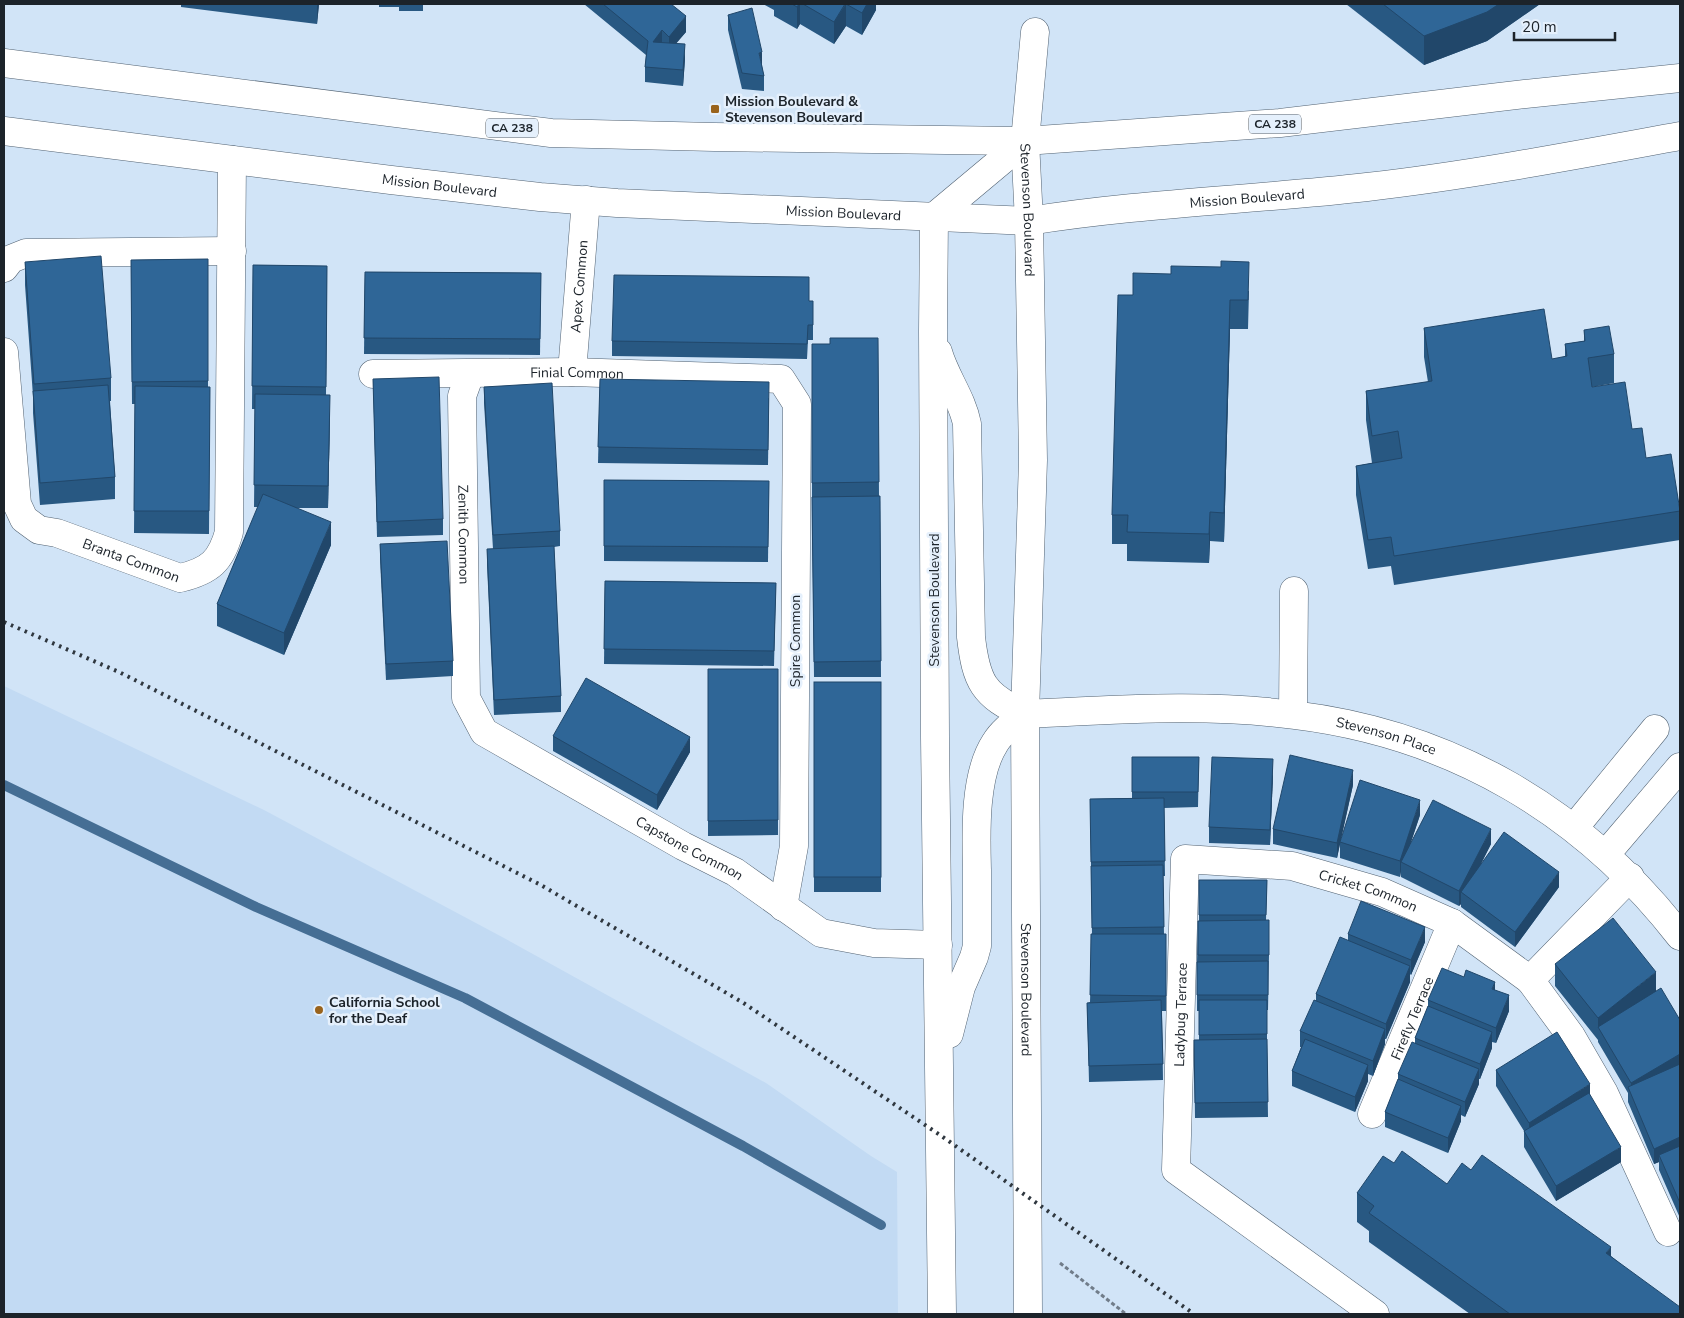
<svg xmlns="http://www.w3.org/2000/svg" width="1684" height="1318" viewBox="0 0 1684 1318" font-family="'Nunito Sans',sans-serif">
  <style>
    .built { fill: #c2daf3 }
    .lines { fill: none; stroke-linecap: round; stroke-linejoin: round }
    .stream { stroke: #456e94; stroke-width: 10 }
    .minor-casing { stroke: #526272; stroke-width: 29 }
    .major-casing { stroke: #526272; stroke-width: 29 }
    .path { stroke: #717d8a; stroke-width: 3; stroke-dasharray: 4 2.5; stroke-linecap: butt }
    .minor { stroke: #fff; stroke-width: 28 }
    .major { stroke: #fff; stroke-width: 28 }
    .rail { stroke: #2f373f; stroke-width: 4; stroke-dasharray: 2.5 5; stroke-linecap: butt }
    .wall { fill: #285882 }
    .shaded-wall { fill: #21476a }
    .building { fill: #2f6697; stroke: #21476a }
    .poi-dot { fill: #99631c; stroke: #e5f0fc; stroke-width: 2 }
    .labels { text-anchor: middle; stroke-width: 5; stroke-linejoin: round; paint-order: stroke }
    .shield { fill: #e5f0fc; stroke: #586069; stroke-width: 1 }
    .shield-label { font-size: 12px; font-weight: bold; fill: #1c232a }
    .poi-label { font-size: 14px; font-weight: bold; fill: #1c232a; stroke: #e5f0fc; text-anchor: start }
    .street-label { font-size: 14px; fill: #1c232a; stroke: #e5f0fc }
  </style>
  <rect width="100%" height="100%" fill="#d1e4f7"/>
  <polygon class="built" points="4,686 264,810 504,938 766,1083 871,1156 897,1172 898,1314 4,1314"/>
  <g class="lines">
    <polyline class="stream" points="4,785 256,907 465,998 743,1146 881,1225"/>
    <g class="minor-casing">
      <g id="minor">
        <polyline points="1025,141 1035,32"/>
        <polyline points="4,268 11,259 26,253 232,251"/>
        <path id="s1" d="M4 352 17 504 24 519 39 530 57 533 180 578C210 571 221 561 229 532L232 160"/>
        <path id="s2" d="M572 372 586 200"/>
        <path id="s3" d="M373 374 572 372 781 379 797 404 794 846 783 907"/>
        <path id="s4" d="M470 374 462 396 466 698 484 732 683 846 735 872 821 933 874 943 938 945"/>
        <path id="s5" d="M1025 714C1115 710 1205 703 1294 715 1451 734 1583 811 1680 936"/>
        <polyline points="1293,714 1294,591"/>
        <polyline points="1574,828 1655,729"/>
        <polyline points="1606,854 1680,767"/>
        <polyline points="1530,980 1571,1036 1604,1093 1668,1232"/>
        <path id="s6" d="M1372 1114 1452 923"/>
        <path id="s7" d="M1375 1314 1176 1170 1185 859 1292 866 1382 892 1452 923 1530 980 1630 877"/>
      </g>
    </g>
    <g class="major-casing">
      <g id="major">
        <polyline points="4,63 551,133 714,137 1025,141 1280,123 1525,94 1680,78"/>
        <path id="s8" d="M4 131 391 180 540 197 617 203 1029 221C1140 203 1254 200 1367 187 1472 175 1576 155 1680 136"/>
        <path id="s9" d="M1025 141 1029 221 1033 460 1025 714 1028 1314"/>
        <path d="M938 352C945 377 962 398 967 424L971 637C976 681 983 696 1025 714"/>
        <path d="M949 1034 961 987 974 957 977 946C977 920 977 895 977 870 976 833 974 775 995 743 1002 731 1015 722 1025 714"/>
        <polyline points="942,1314 935,737 933,331 934,217 1025,141"/>
      </g>
    </g>
    <polyline class="path" points="1060,1263 1126,1314"/>
    <use href="#minor" class="minor"/>
    <use href="#major" class="major"/>
    <polyline class="rail" points="4,622 119,672 539,884 742,1002 940,1135 1194,1314"/>
  </g>
  <g class="wall">
    <polygon points="181,4 319,4 317,24 181,7"/>
    <polygon points="379,4 423,4 423,11 399,11 399,7 379,7"/>
    <polygon points="584,4 671,4 686,32 676,43 685,59 683,86 645,82 645,67 646,55"/>
    <polygon points="763,4 876,4 876,10 862,35 846,26 834,44 800,24 797,29 774,16 774,10"/>
    <polygon points="1346,4 1540,4 1487,41 1424,65"/>
    <polygon points="728,15 762,66 764,76 764,91 742,89 728,30"/>
    <polygon points="208,259 208,387 210,387 209,534 134,533 135,404 132,404 131,260"/>
    <polygon points="25,262 111,378 111,401 110,401 115,477 115,499 40,505 33,413 33,396 25,285"/>
    <polygon points="253,265 327,266 326,395 330,417 328,508 297,508 331,545 284,655 217,626 217,604 258,507 254,507 255,409 252,409"/>
    <polygon points="365,272 541,273 540,355 364,354"/>
    <polygon points="1249,291 1248,329 1230,329 1224,542 1210,541 1209,563 1127,561 1127,544 1112,544 1112,515 1133,295"/>
    <polygon points="809,301 813,301 813,340 808,340 807,359 612,356 612,341"/>
    <polygon points="1424,328 1552,359 1565,357 1565,344 1584,341 1584,330 1614,354 1614,383 1592,387 1632,429 1646,458 1680,511 1680,540 1394,585 1391,566 1368,569 1356,495 1356,466 1372,463 1366,420 1366,391 1428,382 1424,357"/>
    <polygon points="878,338 879,496 880,496 881,677 814,677 812,513 812,344 830,344"/>
    <polygon points="373,379 443,519 443,535 377,537"/>
    <polygon points="600,379 769,398 768,465 598,463"/>
    <polygon points="484,387 560,531 560,546 554,547 561,696 561,712 494,715 487,565 487,549 493,549 484,403"/>
    <polygon points="604,480 769,481 768,562 604,561"/>
    <polygon points="380,544 453,661 453,676 386,680 380,559"/>
    <polygon points="605,581 776,583 774,666 604,664"/>
    <polygon points="708,669 778,669 778,835 708,836"/>
    <rect x="814" y="682" width="67" height="210"/>
    <polygon points="553,736 690,752 657,810 553,751"/>
    <polygon points="1132,757 1199,757 1198,807 1164,808 1165,876 1163,876 1164,934 1166,949 1166,1011 1162,1011 1163,1080 1089,1082 1087,1003 1090,1002 1092,934 1090,799 1132,798"/>
    <polygon points="1273,775 1270,845 1209,843 1209,827"/>
    <polygon points="1353,785 1340,842 1420,815 1410,845 1491,844 1481,864 1559,887 1515,947 1461,907 1461,904 1459,906 1401,877 1401,871 1400,877 1340,858 1340,843 1337,858 1273,844 1273,829"/>
    <polygon points="1199,880 1267,880 1266,920 1269,955 1268,1010 1267,1010 1267,1044 1268,1117 1195,1118 1194,1040 1199,1040 1199,1011 1197,1011 1197,962 1198,921 1199,921"/>
    <polygon points="1348,934 1425,942 1411,975 1410,974 1410,982 1386,1039 1385,1039 1385,1044 1373,1076 1368,1074 1368,1081 1355,1112 1292,1086 1292,1071 1301,1047 1300,1047 1300,1031 1316,1000 1316,994 1348,941"/>
    <polygon points="1555,964 1656,991 1680,1020 1680,1218 1659,1170 1659,1162 1654,1164 1628,1102 1628,1093 1598,1042 1598,1040 1555,986"/>
    <polygon points="1495,990 1509,1011 1496,1043 1492,1042 1492,1048 1480,1079 1479,1079 1479,1084 1465,1117 1461,1115 1461,1121 1448,1153 1385,1127 1385,1112 1398,1080 1398,1074 1415,1043 1415,1038 1428,1006 1428,1000"/>
    <polygon points="1496,1070 1590,1095 1621,1162 1556,1201 1524,1147 1524,1131 1496,1086"/>
    <polygon points="1394,1163 1447,1184 1471,1170 1611,1256 1680,1314 1470,1314 1369,1242 1369,1231 1357,1222 1357,1193"/>
  </g>
  <g class="shaded-wall">
    <polygon points="317,4 319,4 317,24"/>
    <polygon points="799,4 800,4 800,24 797,29 797,7"/>
    <polygon points="846,4 846,26 834,44 834,22"/>
    <polygon points="867,4 876,4 876,10 862,35 862,13"/>
    <polygon points="1499,4 1540,4 1487,41 1424,65 1424,36"/>
    <polygon points="686,16 686,32 669,52 669,37"/>
    <polygon points="662,30 662,45 653,42"/>
    <polygon points="685,44 685,59 683,86 683,70"/>
    <polygon points="762,52 762,68 759,53"/>
    <polygon points="1230,300 1230,329 1224,542 1224,513"/>
    <polygon points="330,395 330,417 328,508 328,486"/>
    <polygon points="1210,512 1210,541 1209,563 1209,534"/>
    <polygon points="331,522 331,545 284,655 284,633"/>
    <polygon points="690,737 690,752 657,810 657,795"/>
    <polygon points="1273,759 1273,775 1270,845 1270,830"/>
    <polygon points="1353,770 1353,785 1337,858 1337,843"/>
    <polygon points="1420,800 1420,815 1404,863 1401,862 1401,871 1400,877 1400,861"/>
    <polygon points="1491,829 1491,844 1465,895 1461,892 1461,904 1459,906 1459,891"/>
    <polygon points="1559,872 1559,887 1515,947 1515,932"/>
    <polygon points="1425,927 1425,942 1411,975 1411,960"/>
    <polygon points="1410,966 1410,982 1386,1039 1386,1024"/>
    <polygon points="1656,972 1656,995 1598,1028 1598,1018"/>
    <polygon points="1495,982 1495,997 1492,989"/>
    <polygon points="1509,995 1509,1011 1496,1043 1496,1028"/>
    <polygon points="1385,1029 1385,1044 1373,1076 1373,1061"/>
    <polygon points="1492,1032 1492,1048 1480,1079 1480,1064"/>
    <polygon points="1680,1054 1680,1069 1631,1094 1631,1083"/>
    <polygon points="1368,1065 1368,1081 1355,1112 1355,1097"/>
    <polygon points="1479,1069 1479,1084 1465,1117 1465,1102"/>
    <polygon points="1590,1084 1590,1100 1529,1138 1529,1123"/>
    <polygon points="1461,1106 1461,1121 1448,1153 1448,1138"/>
    <polygon points="1680,1137 1680,1153 1659,1155 1659,1162 1654,1164 1654,1149"/>
    <polygon points="1621,1147 1621,1162 1556,1201 1556,1186"/>
    <polygon points="1611,1247 1611,1276 1606,1253"/>
  </g>
  <g class="building">
    <polygon points="603,4 671,4 686,16 669,37 662,30 653,42 685,44 683,70 645,67 648,41"/>
    <polygon points="792,4 799,4 797,7"/>
    <polygon points="803,4 845,4 834,22"/>
    <polygon points="846,4 867,4 862,13"/>
    <polygon points="1383,4 1499,4 1487,12 1424,36"/>
    <polygon points="752,8 762,52 759,53 764,76 742,73 728,15"/>
    <polygon points="101,256 111,378 34,384 25,262"/>
    <polygon points="208,259 208,381 132,382 131,260"/>
    <polygon points="1221,261 1249,262 1248,300 1230,300 1224,513 1210,512 1209,534 1127,532 1128,515 1112,515 1118,295 1133,295 1133,273 1171,274 1171,266 1221,267"/>
    <polygon points="253,265 327,266 326,387 252,386"/>
    <polygon points="365,272 541,273 540,339 364,338"/>
    <polygon points="614,275 809,277 809,301 813,301 813,325 808,325 807,344 612,341"/>
    <polygon points="1544,309 1552,359 1567,356 1565,344 1585,341 1584,330 1609,326 1614,354 1588,358 1592,387 1625,382 1632,429 1642,428 1646,458 1671,454 1680,511 1394,556 1391,537 1368,540 1356,466 1402,458 1398,431 1372,436 1366,391 1432,381 1424,328"/>
    <polygon points="830,338 878,338 879,482 812,483 812,344 830,344"/>
    <polygon points="439,377 443,519 377,522 373,379"/>
    <polygon points="600,379 769,382 768,450 598,447"/>
    <polygon points="552,383 560,531 493,535 484,387"/>
    <polygon points="108,385 115,477 40,483 33,391"/>
    <polygon points="135,386 210,387 209,511 134,511"/>
    <polygon points="255,394 330,395 328,486 254,485"/>
    <polygon points="604,480 769,481 768,547 604,546"/>
    <polygon points="263,494 331,522 284,633 217,604"/>
    <polygon points="880,496 881,661 814,662 812,497"/>
    <polygon points="447,541 453,661 386,664 380,544"/>
    <polygon points="554,546 561,696 494,700 487,549"/>
    <polygon points="605,581 776,583 774,651 604,649"/>
    <polygon points="708,669 778,669 778,820 708,821"/>
    <polygon points="586,678 690,737 657,795 553,736"/>
    <rect x="814" y="682" width="67" height="195"/>
    <polygon points="1290,755 1353,770 1337,843 1273,829"/>
    <polygon points="1132,757 1199,757 1198,792 1132,792"/>
    <polygon points="1212,757 1273,759 1270,830 1209,827"/>
    <polygon points="1360,780 1420,800 1400,861 1340,842"/>
    <polygon points="1164,798 1165,861 1091,862 1090,799"/>
    <polygon points="1433,800 1491,829 1459,891 1401,862"/>
    <polygon points="1504,832 1559,872 1515,932 1461,892"/>
    <polygon points="1163,865 1164,927 1092,928 1091,866"/>
    <polygon points="1199,880 1267,880 1266,915 1199,915"/>
    <polygon points="1361,901 1425,927 1411,960 1348,934"/>
    <polygon points="1613,918 1656,972 1598,1018 1555,964"/>
    <polygon points="1269,920 1269,955 1198,955 1198,921"/>
    <polygon points="1091,934 1166,934 1166,996 1090,995"/>
    <polygon points="1340,937 1410,966 1386,1024 1316,994"/>
    <polygon points="1268,961 1268,995 1197,995 1197,962"/>
    <polygon points="1442,968 1464,977 1466,970 1495,982 1492,989 1509,995 1496,1028 1428,1000"/>
    <polygon points="1661,988 1680,1020 1680,1054 1631,1083 1598,1027"/>
    <polygon points="1161,1000 1163,1064 1089,1066 1087,1003"/>
    <polygon points="1199,1000 1267,1000 1267,1034 1199,1035"/>
    <polygon points="1314,1000 1385,1029 1373,1061 1300,1031"/>
    <polygon points="1428,1006 1492,1032 1480,1064 1415,1038"/>
    <polygon points="1557,1032 1590,1084 1529,1123 1496,1070"/>
    <polygon points="1267,1039 1268,1102 1195,1103 1194,1040"/>
    <polygon points="1305,1039 1368,1065 1355,1097 1292,1071"/>
    <polygon points="1412,1042 1479,1069 1465,1102 1398,1074"/>
    <polygon points="1680,1064 1680,1137 1654,1149 1628,1087"/>
    <polygon points="1398,1079 1461,1106 1448,1138 1385,1112"/>
    <polygon points="1589,1093 1621,1147 1556,1186 1524,1131"/>
    <polygon points="1680,1146 1680,1203 1659,1155"/>
    <polygon points="1402,1151 1447,1184 1462,1163 1471,1170 1482,1155 1611,1247 1606,1253 1680,1307 1680,1314 1510,1314 1369,1213 1374,1206 1357,1193 1383,1156 1394,1163"/>
  </g>
  <g class="poi-dot">
    <rect x="710" y="104" width="10" height="10" rx="2.5"/>
    <circle cx="319" cy="1010" r="5"/>
  </g>
  <g class="labels">
    <g class="shield">
      <rect x="1249" y="114.5" width="52" height="19" rx="4"/>
      <rect x="486" y="118.5" width="52" height="19" rx="4"/>
    </g>
    <g class="shield-label">
      <text x="1275" y="128">CA 238</text>
      <text x="512" y="132">CA 238</text>
    </g>
    <g class="poi-label">
      <text x="725" y="106">Mission Boulevard &amp;<tspan x="725" dy="16">Stevenson Boulevard</tspan></text>
      <text x="329" y="1007">California School<tspan x="329" dy="16">for the Deaf</tspan></text>
    </g>
    <g class="street-label">
      <text dy="5" stroke="none"><textPath href="#s8" startOffset="439">Mission Boulevard</textPath></text>
      <text dy="5" stroke="none"><textPath href="#s8" startOffset="1249">Mission Boulevard</textPath></text>
      <text dy="5" stroke="none"><textPath href="#s8" startOffset="844">Mission Boulevard</textPath></text>
      <text dy="5" stroke="none"><textPath href="#s9" startOffset="69">Stevenson Boulevard</textPath></text>
      <text dy="5" stroke="none"><textPath href="#s2" startOffset="86">Apex Common</textPath></text>
      <text dy="5" stroke="none"><textPath href="#s3" startOffset="204">Finial Common</textPath></text>
      <text dy="5" stroke="none"><textPath href="#s4" startOffset="162">Zenith Common</textPath></text>
      <text dy="5" stroke="none"><textPath href="#s1" startOffset="285">Branta Common</textPath></text>
      <text transform="translate(934 600) rotate(-90)" y="5">Stevenson Boulevard</text>
      <text transform="translate(795 641) rotate(-90)" y="5">Spire Common</text>
      <text dy="5" stroke="none"><textPath href="#s5" startOffset="364">Stevenson Place</textPath></text>
      <text dy="5" stroke="none"><textPath href="#s4" startOffset="600">Capstone Common</textPath></text>
      <text dy="5" stroke="none"><textPath href="#s7" startOffset="744">Cricket Common</textPath></text>
      <text dy="5" stroke="none"><textPath href="#s9" startOffset="849">Stevenson Boulevard</textPath></text>
      <text dy="5" stroke="none"><textPath href="#s7" startOffset="401">Ladybug Terrace</textPath></text>
      <text dy="5" stroke="none"><textPath href="#s6" startOffset="104">Firefly Terrace</textPath></text>
    </g>
  </g>
  <rect width="1684" height="1318" fill="none" stroke="#1c232a" stroke-width="10"/>
  <path d="M1514 32v8h101v-8" fill="none" stroke="#1c232a" stroke-width="2.5"/>
  <text x="1522" y="32" font-size="15" fill="#1c232a" stroke="#e5f0fc" stroke-width="4" paint-order="stroke">20 m</text>
</svg>
